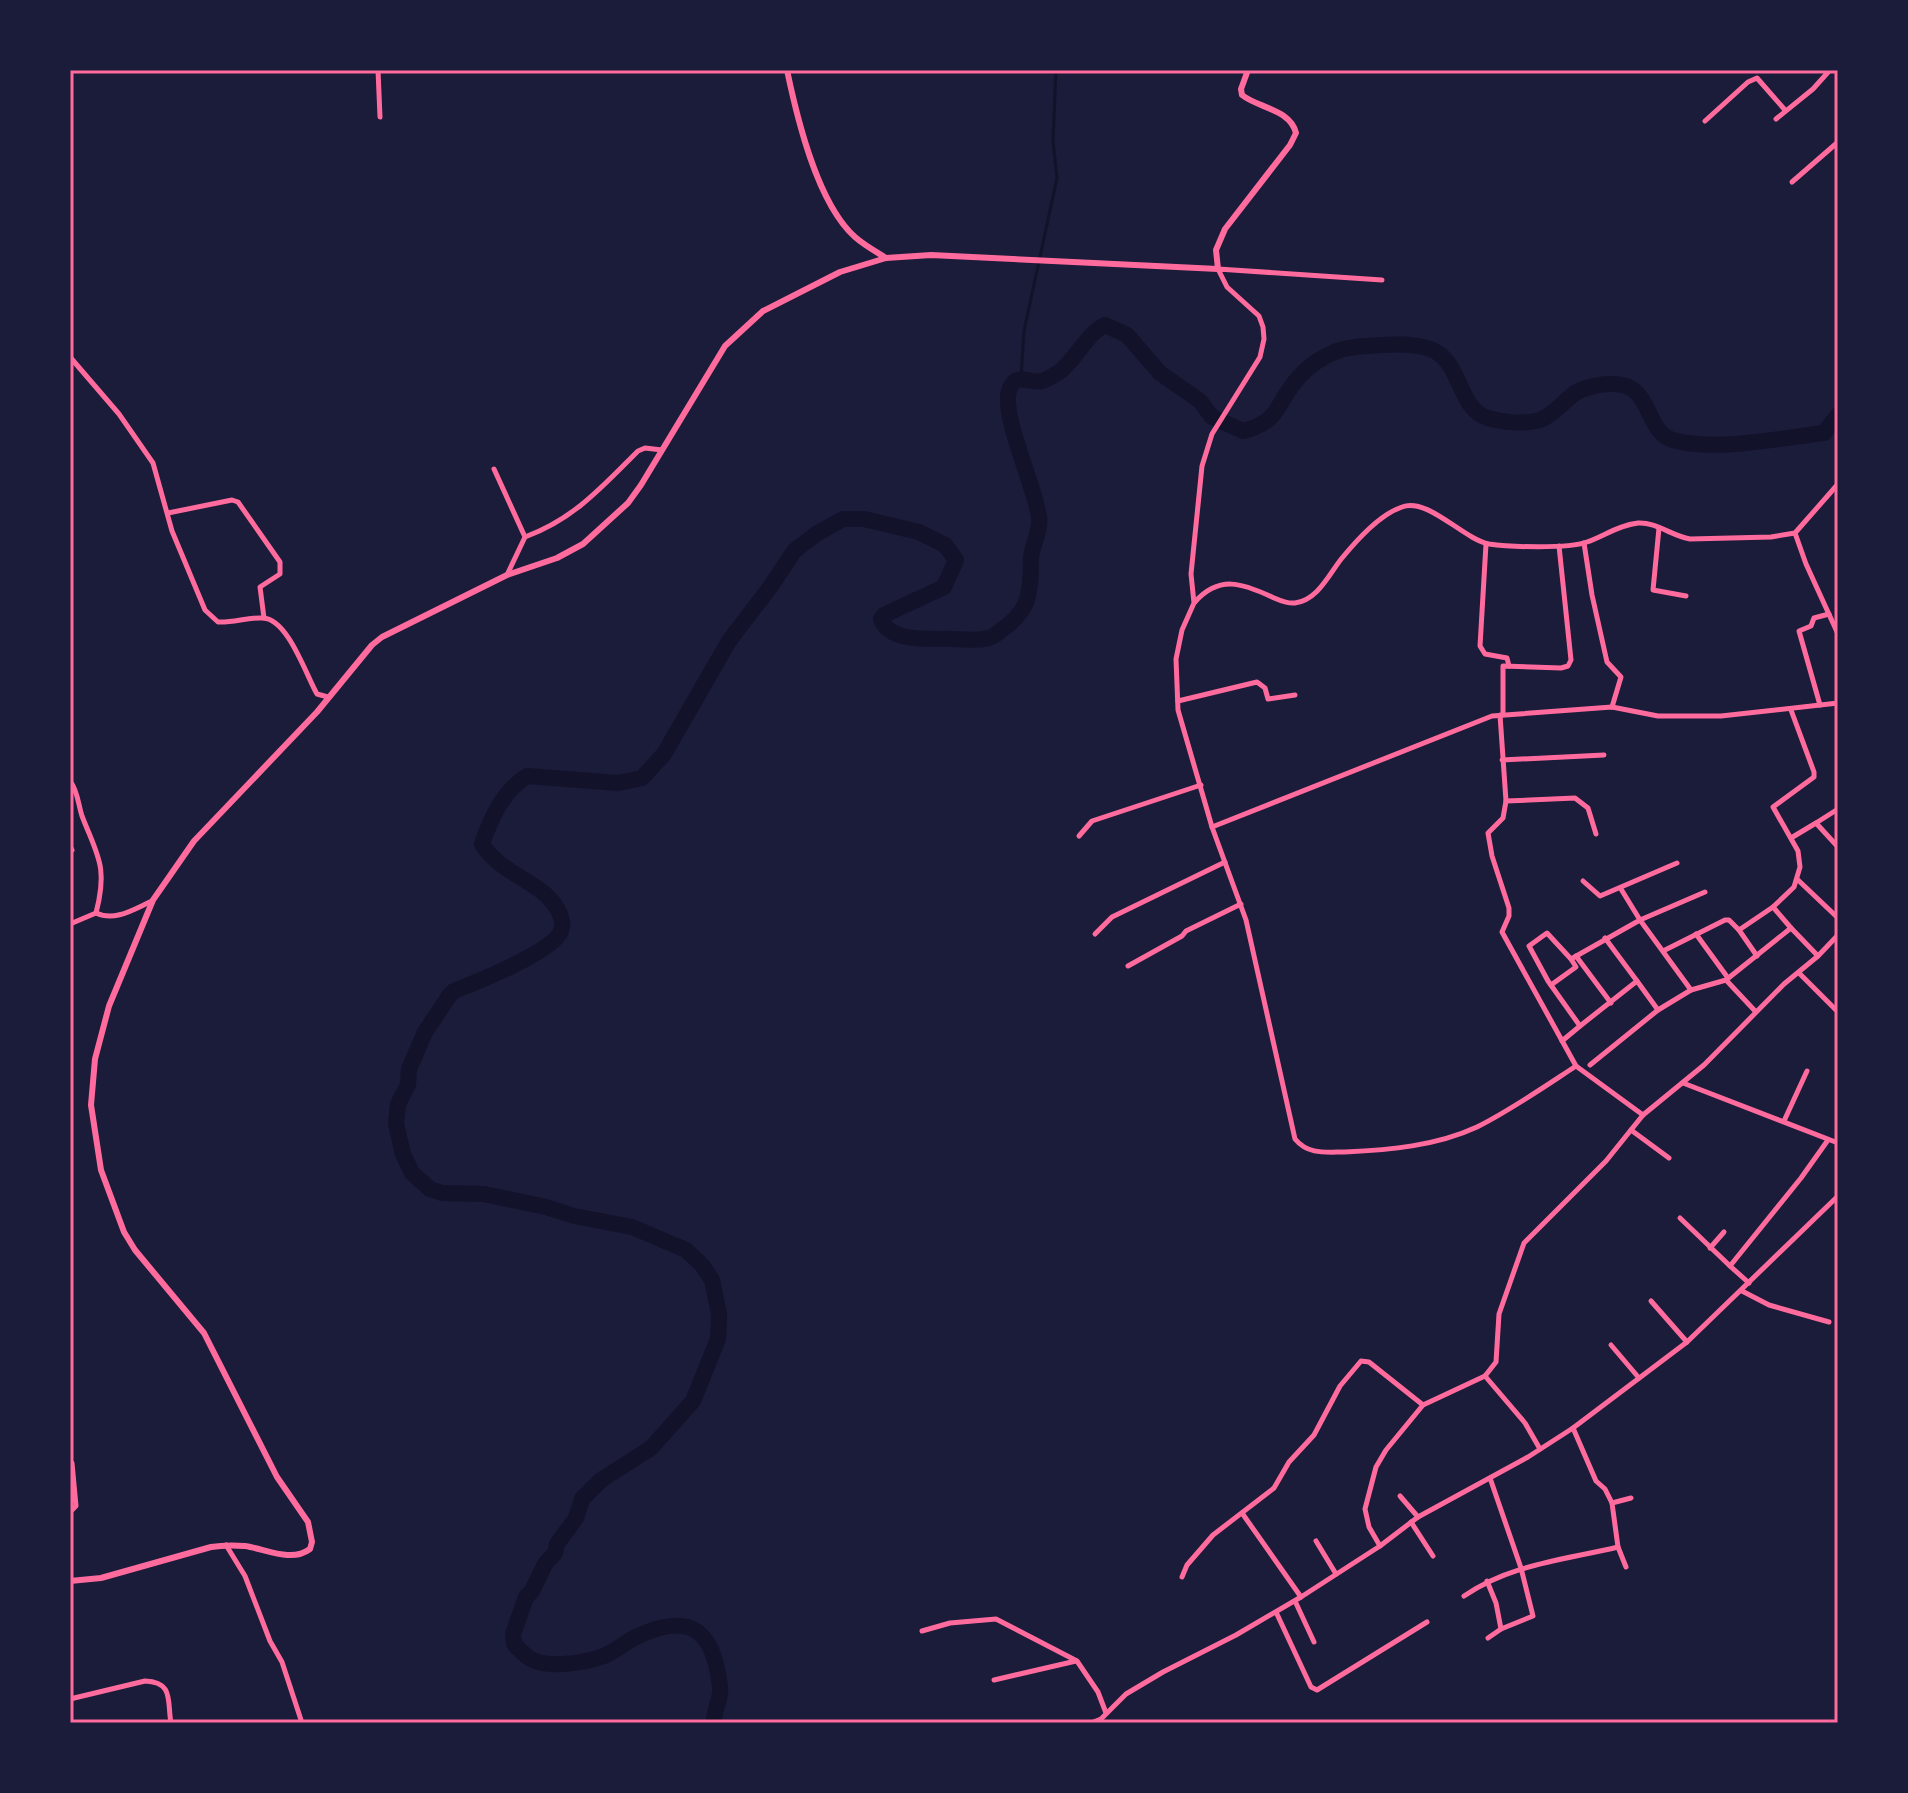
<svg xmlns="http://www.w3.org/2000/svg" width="1908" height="1793" viewBox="0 0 1908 1793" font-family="'DM Sans',sans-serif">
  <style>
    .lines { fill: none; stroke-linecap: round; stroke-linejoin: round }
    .stream { stroke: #12122b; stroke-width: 3 }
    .river { stroke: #12122b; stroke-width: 16 }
    .minor { stroke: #ff6b9d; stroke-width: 5 }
    .tertiary { stroke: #ff6b9d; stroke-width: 6 }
    .neatline { fill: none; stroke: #ff6b9d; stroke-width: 3 }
  </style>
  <rect width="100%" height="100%" fill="#1b1b3a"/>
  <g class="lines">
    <polyline class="stream" points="1021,378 1024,331 1057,178 1053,141 1056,70"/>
    <path class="river" d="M714 1723C713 1710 722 1699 720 1687 714 1632 692 1611 638 1636 626 1641 614 1653 601 1657 583 1663 550 1668 533 1660 526 1657 520 1650 514 1644L513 1634 526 1597 532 1591 545 1564 555 1553 557 1544 576 1518 582 1499 601 1480 651 1448 693 1401 718 1339 719 1314 712 1280 702 1265 686 1250 632 1227 574 1216 546 1207 484 1194 442 1193 430 1189 412 1173 403 1154 396 1124 398 1104 408 1085 409 1069 425 1032 449 996 454 991C475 983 554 951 561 931 566 918 554 902 545 894 523 876 498 869 482 844 491 818 503 791 527 776L618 783 642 778 664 754 729 641 771 586 794 551 816 534 843 519H864L919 532 945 545 956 560 944 587 884 615 881 619C888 640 921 639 940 639 955 638 975 642 989 638 994 637 1000 631 1004 628 1032 608 1030 590 1031 558 1032 545 1041 531 1039 517 1035 486 999 411 1010 388 1017 372 1029 384 1042 381 1046 380 1054 375 1058 373 1076 360 1086 334 1105 325L1127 335 1160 373 1200 401 1212 417 1243 431C1252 429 1264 424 1270 418 1277 412 1282 400 1287 393 1302 369 1326 350 1355 347 1377 345 1419 340 1438 353 1461 368 1460 410 1488 418 1501 422 1522 424 1536 421 1551 418 1563 402 1575 393 1583 388 1600 384 1610 384 1653 381 1644 432 1673 440 1714 452 1781 438 1824 433L1838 415"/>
    <g class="minor">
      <polyline points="378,70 380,117"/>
      <polyline points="1776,119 1813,89 1830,70"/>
      <polyline points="1705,121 1748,82 1757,78 1785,110"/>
      <polyline points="1792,182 1838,142"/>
      <path d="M1382 280 1218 269 1227 287 1259 316 1263 327 1264 339 1260 357 1212 434 1202 466 1191 574 1194 603 1182 630 1176 659 1178 710 1212 827 1246 920 1295 1139C1308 1155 1326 1152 1345 1152 1389 1150 1436 1146 1477 1127 1511 1110 1544 1087 1576 1066L1643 1115"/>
      <path d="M70 357 119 414 153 463 172 531 205 610 218 622C233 623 248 617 263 618 288 619 306 675 317 694L328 697"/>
      <polyline points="494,469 525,537 507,575"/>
      <polyline points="168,513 232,500 238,502 280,562 280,574 260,587 264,618"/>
      <polyline points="1659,528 1653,590 1686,596"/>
      <polyline points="1795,533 1806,564 1838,634"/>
      <path d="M525 537C574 519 602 487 638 451L645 448 662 450"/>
      <polyline points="1584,543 1592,595 1607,662 1621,677 1612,707"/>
      <polyline points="1486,544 1480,646 1485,654 1507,658 1509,666"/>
      <path d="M1195 602C1219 575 1242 583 1272 597 1279 600 1287 604 1295 603 1318 600 1329 574 1342 558 1357 540 1379 515 1402 507 1428 497 1463 539 1489 544 1509 547 1568 549 1587 542 1604 536 1619 525 1638 523 1656 522 1672 536 1690 539L1771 537 1795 533 1838 484"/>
      <polyline points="1178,701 1257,682 1265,688 1268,699 1295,695"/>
      <polyline points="1820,705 1799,631 1811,626 1814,618 1829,614"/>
      <polyline points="1503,714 1503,666 1561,668 1568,666 1571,660 1559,546"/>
      <polyline points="1500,715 1506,801 1575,798 1588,808 1596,834"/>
      <polyline points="1502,760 1604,755"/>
      <path d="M70 781C78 791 78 804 82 816 98 857 108 867 96 913"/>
      <polyline points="1506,801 1503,818 1488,833 1492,856 1509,908 1509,916 1502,932 1576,1066"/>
      <polyline points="1816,823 1838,809"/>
      <polyline points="1212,827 1492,716 1612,707 1658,716 1721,716 1838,703"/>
      <polyline points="1079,836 1092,821 1201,785"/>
      <polyline points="1791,838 1816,823 1838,847"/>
      <polyline points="70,846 72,850"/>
      <polyline points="1798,880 1838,918"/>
      <polyline points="1583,881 1600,896 1677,863"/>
      <path d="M70 924 96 913C115 922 134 909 152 901"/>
      <polyline points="1791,928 1818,956"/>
      <polyline points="1739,930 1757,956"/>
      <polyline points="1095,934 1112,917 1225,862"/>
      <polyline points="1696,934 1728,978"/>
      <polyline points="1605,938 1637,981"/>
      <polyline points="1663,951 1725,920 1729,920 1739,930 1773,907"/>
      <polyline points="1576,956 1611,1003"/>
      <polyline points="1128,966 1182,936 1186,931 1241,904"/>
      <polyline points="1799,973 1838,1012"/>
      <polyline points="1726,980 1756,1012"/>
      <polyline points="1551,985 1576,967 1571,959 1640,920 1621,889"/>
      <polyline points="1691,990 1640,920 1705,892"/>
      <polyline points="1580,1026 1637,981 1658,1010"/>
      <polyline points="1562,1041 1580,1026 1548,981 1529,946 1547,933 1571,959"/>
      <polyline points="1590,1065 1658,1010 1691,990 1726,980 1791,928 1773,907 1794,887 1800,867 1798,851 1773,807 1814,777 1814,772 1791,710"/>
      <polyline points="1683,1083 1838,1143"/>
      <polyline points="1784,1121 1807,1071"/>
      <polyline points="1631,1130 1669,1158"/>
      <polyline points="1680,1218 1730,1266"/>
      <polyline points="1710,1248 1724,1232"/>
      <polyline points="1749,1283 1730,1266 1801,1178 1828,1140"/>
      <polyline points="1742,1291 1769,1305 1829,1322"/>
      <polyline points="1651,1301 1687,1342"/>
      <polyline points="1611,1345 1639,1378"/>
      <polyline points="1485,1376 1525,1423 1540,1449"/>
      <polyline points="1573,1428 1596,1481 1605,1489 1612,1503 1618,1547 1626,1567"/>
      <polyline points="1400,1496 1418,1517"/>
      <polyline points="1612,1503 1631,1498"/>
      <polyline points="70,1512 76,1506 72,1463"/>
      <polyline points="1242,1513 1301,1597"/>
      <polyline points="1411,1522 1433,1556"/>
      <polyline points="1316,1541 1336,1574"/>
      <polyline points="226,1545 245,1576 270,1641 282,1662 302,1723"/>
      <polyline points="1380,1546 1369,1527 1365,1509 1376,1467 1386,1450 1423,1405 1485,1376 1496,1362 1499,1314 1524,1243 1606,1161 1643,1115 1704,1065 1784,984 1818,956 1838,935"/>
      <polyline points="1182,1577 1187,1565 1213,1535 1274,1488 1289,1462 1314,1435 1340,1386 1361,1361 1369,1362 1423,1405"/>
      <polyline points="1487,1581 1496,1603 1501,1629"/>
      <path d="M1464 1596C1511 1564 1564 1560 1618 1547"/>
      <polyline points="1295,1601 1314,1642"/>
      <polyline points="1276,1612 1311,1687 1317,1690 1427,1622"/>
      <polyline points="922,1631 950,1623 996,1619 1077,1661 1098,1692 1106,1713"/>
      <polyline points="1488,1638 1501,1629 1533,1616 1521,1568 1490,1478"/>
      <polyline points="994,1680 1076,1661"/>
      <path d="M70 1699 145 1681C174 1682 167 1701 171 1723"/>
      <polyline points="1091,1723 1101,1719 1126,1694 1163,1672 1236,1635 1301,1597 1380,1546 1418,1517 1528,1457 1573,1428 1687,1342 1838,1196"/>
    </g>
    <g class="tertiary">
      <path d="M787 70C797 118 817 203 855 237 864 245 875 251 886 258"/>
      <path d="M70 1581 101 1578 211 1547C223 1545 233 1545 245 1546 266 1549 291 1563 310 1549L312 1542 308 1522 277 1477 204 1333 135 1250 124 1232 101 1170 91 1105 95 1059 109 1006 153 900 194 841 317 712 372 645 382 637 507 575 557 558 583 544 628 503 641 485 725 346 763 311 840 272 886 258 931 255 1218 269 1216 250 1225 229 1290 145 1296 133C1290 109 1258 108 1242 95L1241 89 1248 70"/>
    </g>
  </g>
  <rect width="1908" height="1793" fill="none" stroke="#1b1b3a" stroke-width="144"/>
  <rect x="72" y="72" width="1764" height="1649" class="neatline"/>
</svg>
